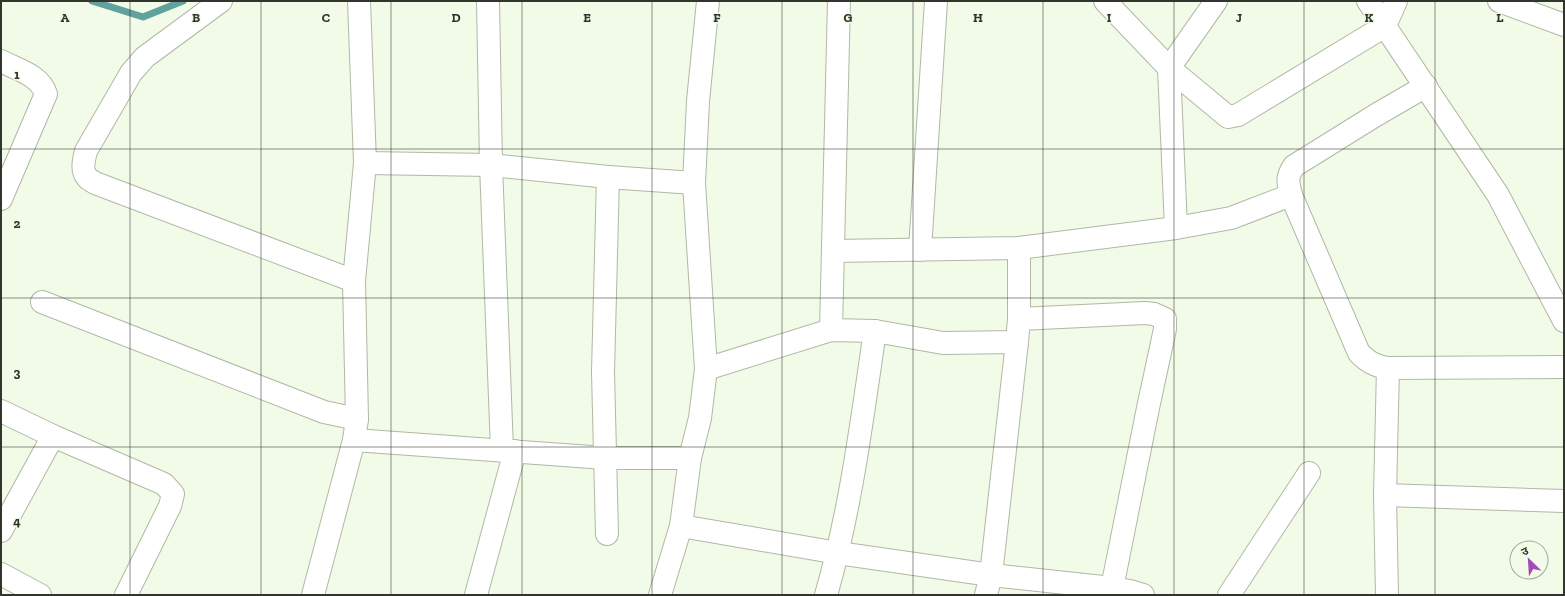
<svg xmlns="http://www.w3.org/2000/svg" width="1565" height="596" viewBox="0 0 1565 596" font-family="'Zilla Slab','Noto Sans Devanagari',serif">
  <style>
    .lines { fill: none; stroke-linecap: round; stroke-linejoin: round }
    .stream { stroke: #61a19e; stroke-width: 7 }
    .minor-casing { stroke: #b0b8a6; stroke-width: 24 }
    .minor { stroke: #fff; stroke-width: 22 }
    .grid { fill: none; stroke: #31352d; stroke-width: 1; stroke-opacity: 0.55 }
    .grid-label { font-size: 13px; text-anchor: middle; font-weight: bold; fill: #31352d; stroke: #f1fbe7; stroke-width: 3; stroke-linejoin: round; paint-order: stroke }
  </style>
  <rect width="100%" height="100%" fill="#f1fbe7"/>
  <g class="lines">
    <polyline class="stream" points="92,1 143,17 183,1"/>
    <g class="minor-casing">
      <g id="minor">
        <path d="M221 1 145 57 131 73 86 151C84 159 81 171 87 177 88 180 93 181 95 183L354 281"/>
        <polyline points="488,1 491,165 502,450"/>
        <polyline points="1105,1 1169,68 1228,117 1238,115 1385,26 1396,1"/>
        <polyline points="1368,1 1498,195 1564,321"/>
        <polyline points="1499,1 1564,25"/>
        <path d="M1 61C18 70 40 75 46 94L1 199"/>
        <path d="M1426 86 1376 115 1294 166C1286 178 1288 182 1291 195L1359 353C1368 362 1375 366 1388 368L1564 367"/>
        <polyline points="365,163 491,165 608,177 694,183"/>
        <polyline points="1176,228 1169,68 1216,1"/>
        <polyline points="920,250 936,1"/>
        <polyline points="833,251 1019,248 1176,228 1231,218 1291,195"/>
        <polyline points="42,302 324,412 357,419"/>
        <polyline points="1019,319 1145,313 1154,314 1165,319 1165,329 1148,408 1112,588"/>
        <polyline points="831,330 839,1"/>
        <polyline points="706,369 831,330 875,331 943,343 1017,342"/>
        <polyline points="1,411 53,436 1,531"/>
        <polyline points="53,436 164,484 173,494 170,506 126,595"/>
        <polyline points="354,440 605,458 690,458"/>
        <polyline points="1385,495 1564,501"/>
        <polyline points="681,526 838,553 991,575 1112,588 1130,591 1143,595"/>
        <polyline points="607,534 603,372 608,177"/>
        <polyline points="1,574 40,595"/>
        <polyline points="313,595 354,440 357,419 354,281 365,163 359,1"/>
        <polyline points="476,595 515,451"/>
        <polyline points="660,595 681,526 690,458 700,418 706,369 694,183 698,101 708,1"/>
        <path d="M826 595C851 509 862 419 875 331"/>
        <polyline points="986,595 991,575 1017,342 1019,319 1019,248"/>
        <polyline points="1229,595 1309,473"/>
        <polyline points="1387,595 1385,495 1388,368"/>
      </g>
    </g>
    <use href="#minor" class="minor"/>
  </g>
  <path class="grid" d="M130 1V595M261 1V595M391 1V595M522 1V595M652 1V595M782 1V595M913 1V595M1043 1V595M1174 1V595M1304 1V595M1435 1V595M1 149H1564M1 298H1564M1 447H1564"/>
  <g class="grid-label">
    <text x="65" y="22">A</text>
    <text x="196" y="22">B</text>
    <text x="326" y="22">C</text>
    <text x="456" y="22">D</text>
    <text x="587" y="22">E</text>
    <text x="717" y="22">F</text>
    <text x="848" y="22">G</text>
    <text x="978" y="22">H</text>
    <text x="1109" y="22">I</text>
    <text x="1239" y="22">J</text>
    <text x="1369" y="22">K</text>
    <text x="1500" y="22">L</text>
    <text x="17" y="79">1</text>
    <text x="17" y="228">2</text>
    <text x="17" y="377">3</text>
    <text x="17" y="526">4</text>
  </g>
  <rect width="1565" height="596" fill="none" stroke="#31352d" stroke-width="4"/>
  <g transform="translate(1529 560) rotate(335)"><circle r="19" fill="#f1fbe7" stroke="#a4ac9d"/>
  <path d="M0-3L7 15L0 10L-7 15Z" fill="#a24bb8"/>
  <text y="-6" font-size="11" font-weight="bold" text-anchor="middle" fill="#31352d">उ</text>
  </g>
</svg>
